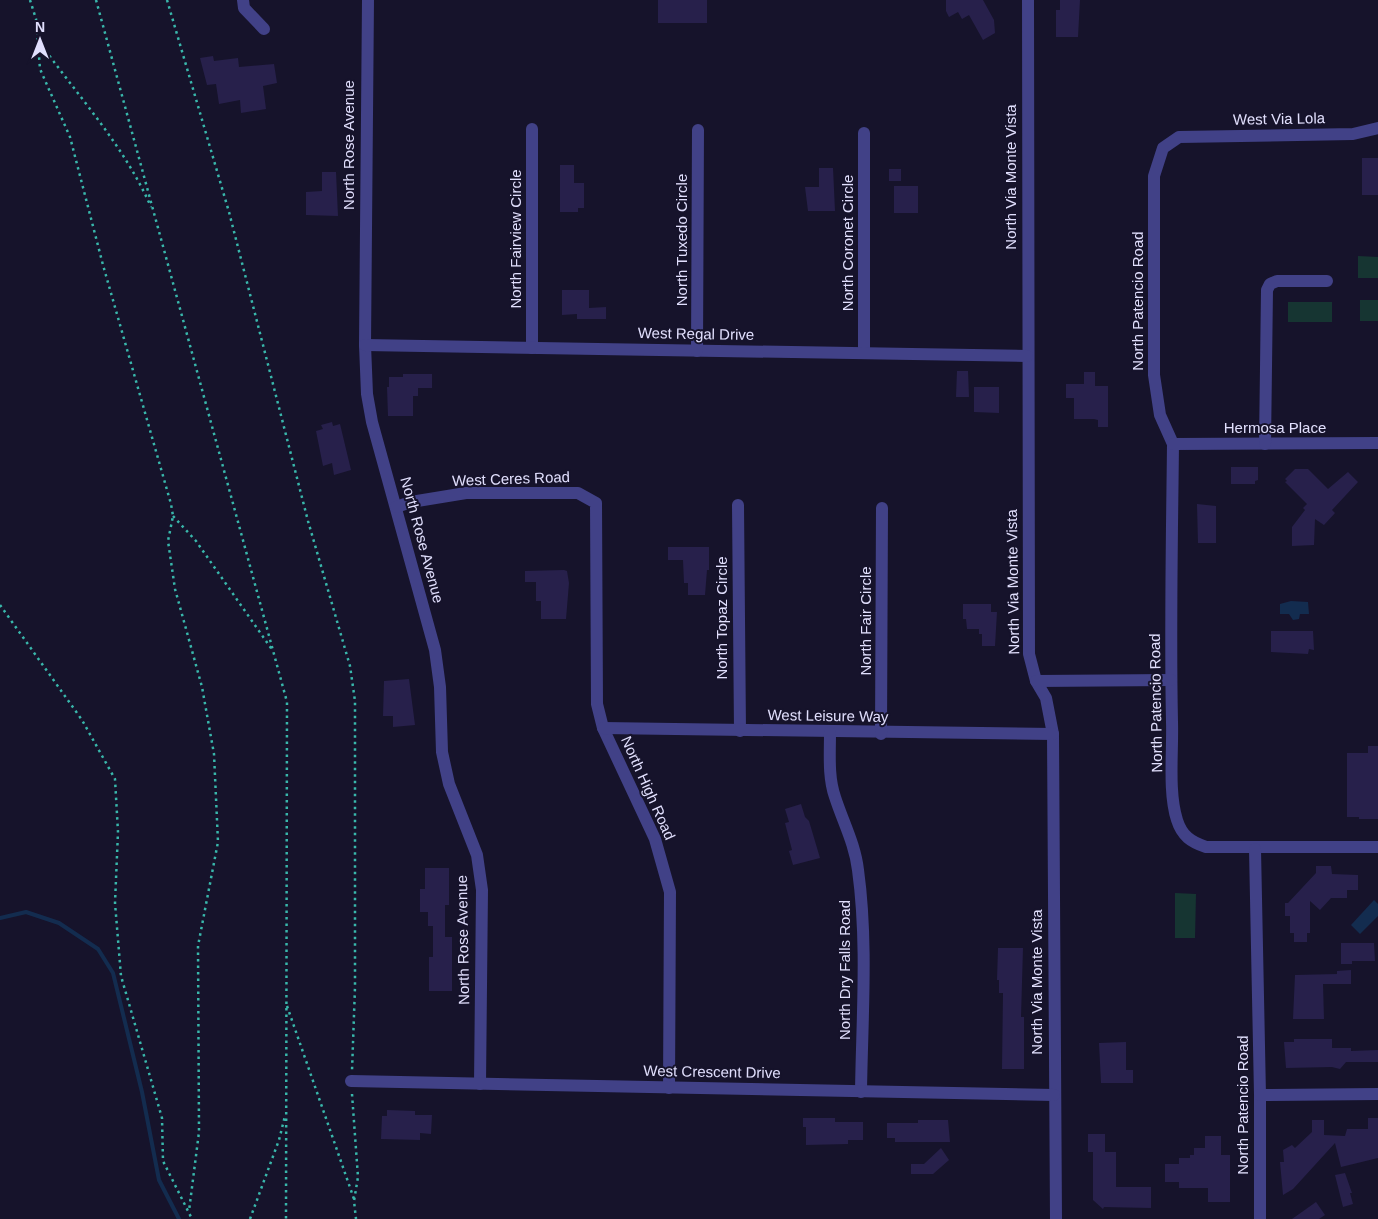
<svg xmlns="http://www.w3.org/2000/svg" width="1378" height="1219" viewBox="0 0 1378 1219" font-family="Arial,sans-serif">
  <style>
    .green { fill: #163532 }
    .water { fill: #132c4f }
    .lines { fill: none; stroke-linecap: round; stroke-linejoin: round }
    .stream { stroke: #132c4f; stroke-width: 4 }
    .building { fill: #27204b }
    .path { stroke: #39b7ab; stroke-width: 2.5; stroke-dasharray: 2.5 4; stroke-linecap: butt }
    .minor { stroke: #414187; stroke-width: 12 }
    .labels { text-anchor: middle; stroke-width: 4; stroke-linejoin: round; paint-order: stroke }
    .street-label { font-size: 15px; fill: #e1dffd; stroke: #16132b }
  </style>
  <rect width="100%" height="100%" fill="#16132b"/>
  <g class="green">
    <polygon points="1358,256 1378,257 1378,278 1358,278"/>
    <rect x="1360" y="300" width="18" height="21"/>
    <rect x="1288" y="302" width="44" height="20"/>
    <polygon points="1175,893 1196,894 1195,938 1175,938"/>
  </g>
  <g class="water">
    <polygon points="1291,601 1308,602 1309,614 1300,614 1299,619 1293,620 1289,614 1280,614 1280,604"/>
    <polygon points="1374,900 1378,904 1378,916 1360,934 1351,925"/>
  </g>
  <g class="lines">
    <polyline class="stream" points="0,918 26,912 59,923 98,949 113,973 142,1092 159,1180 179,1219"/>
  </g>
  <g class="building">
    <rect x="658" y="0" width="49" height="23"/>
    <polygon points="946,0 983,0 994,20 995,33 983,40 969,15 962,19 958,12 949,17 946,11"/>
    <polygon points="1060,0 1080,0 1078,37 1056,37 1056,10 1060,10"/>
    <polygon points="213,56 214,61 238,58 239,67 274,64 277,83 263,86 266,109 241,113 240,100 219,104 216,84 207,85 200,58"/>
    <rect x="1362" y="158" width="16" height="37"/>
    <polygon points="560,165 574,165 574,183 584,183 584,208 578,208 578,212 560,212"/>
    <polygon points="819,168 833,168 835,211 808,211 805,187 819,187"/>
    <rect x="889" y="169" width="12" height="12"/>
    <polygon points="322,172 336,172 338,216 306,215 306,192 322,191"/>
    <rect x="894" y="186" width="24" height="27"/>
    <polygon points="562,290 589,290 589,308 606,307 606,319 577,319 577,314 562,315"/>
    <polygon points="957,371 968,371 969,397 956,397"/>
    <polygon points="1084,372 1095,372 1095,386 1108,386 1108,427 1098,427 1098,420 1094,419 1074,419 1074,398 1066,398 1066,384 1084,384"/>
    <polygon points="403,374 432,374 432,388 418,388 418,396 413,396 413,416 388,416 387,387 389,387 389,377 403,377"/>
    <polygon points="974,387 999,387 999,413 974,412"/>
    <polygon points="332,422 333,426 340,424 351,470 334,475 332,463 323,466 316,431 323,429 321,425"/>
    <polygon points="1231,467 1258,467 1258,480 1255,481 1255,484 1231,484"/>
    <polygon points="1295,469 1308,469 1328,489 1348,472 1358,482 1332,510 1335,513 1324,525 1315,519 1314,545 1292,546 1292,527 1305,510 1303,508 1307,504 1285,482 1287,481 1285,479"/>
    <polygon points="1197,504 1216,506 1216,543 1198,543"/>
    <polygon points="668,547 709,547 709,570 707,570 705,595 688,595 688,583 684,583 683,560 668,560"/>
    <polygon points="564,570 567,571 569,583 566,619 541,619 541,601 536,601 536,582 525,582 525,571"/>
    <polygon points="963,604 991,604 991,612 997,612 995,646 982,646 982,634 979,634 979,629 967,629 966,619 963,619"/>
    <polygon points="1271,631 1313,631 1314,650 1309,649 1308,654 1271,652"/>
    <polygon points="409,679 415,725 393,727 393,716 383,716 384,681"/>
    <polygon points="1368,746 1378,746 1378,819 1359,819 1359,817 1347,817 1347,753 1368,753"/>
    <polygon points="801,804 805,817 809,821 820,858 793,865 789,851 792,850 785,823 789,822 785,809"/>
    <polygon points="1316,866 1331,866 1332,874 1358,875 1358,890 1347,890 1347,898 1331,898 1320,910 1310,901 1310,933 1307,933 1307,942 1294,942 1294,933 1290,933 1290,916 1285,916 1285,903 1288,903 1316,873"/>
    <polygon points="425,868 449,868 449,905 445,905 445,937 452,937 452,991 429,991 429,957 433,957 433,926 428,926 428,912 420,912 420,889 425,889"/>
    <polygon points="1341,943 1374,943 1375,961 1352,961 1352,964 1341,964"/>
    <polygon points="998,948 1023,948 1021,1017 1024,1017 1024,1069 1002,1069 1003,993 999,993 999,980 997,980"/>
    <polygon points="1351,970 1351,984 1323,984 1324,1019 1293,1019 1295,975 1337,974 1337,971"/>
    <polygon points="1294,1039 1332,1039 1332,1048 1351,1048 1351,1051 1378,1050 1378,1062 1346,1062 1340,1069 1332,1067 1286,1068 1284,1042 1294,1042"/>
    <polygon points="1126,1042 1126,1070 1133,1070 1133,1083 1101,1083 1099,1043"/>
    <polygon points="387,1110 415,1111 415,1115 432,1115 431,1134 420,1133 420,1140 381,1139 382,1116 387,1116"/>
    <polygon points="803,1118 835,1118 835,1122 863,1122 863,1140 848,1140 848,1144 806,1145 806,1127 803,1127"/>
    <polygon points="1368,1118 1378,1118 1378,1158 1341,1167 1335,1143 1293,1189 1283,1195 1280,1162 1284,1162 1283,1150 1292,1145 1295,1148 1312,1132 1312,1120 1324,1120 1324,1135 1345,1136 1347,1129 1368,1129"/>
    <polygon points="918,1120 948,1120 950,1142 895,1142 895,1138 887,1138 887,1123 918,1123"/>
    <polygon points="1088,1134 1105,1134 1105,1152 1116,1152 1116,1187 1151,1187 1151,1208 1104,1207 1103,1209 1093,1200 1093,1152 1088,1152"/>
    <polygon points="1205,1136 1221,1136 1221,1155 1230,1155 1230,1202 1208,1202 1208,1188 1179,1188 1179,1182 1165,1182 1165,1164 1179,1164 1179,1158 1190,1158 1190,1155 1194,1155 1194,1148 1205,1148"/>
    <polygon points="941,1148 949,1160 933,1174 911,1174 911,1164 924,1164"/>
    <polygon points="1345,1173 1352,1193 1350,1193 1353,1204 1343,1207 1335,1175"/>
    <polygon points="1316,1202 1325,1215 1319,1219 1292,1219"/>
  </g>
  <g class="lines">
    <g class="path">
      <polyline points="30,0 36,19 40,69 70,137 103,265 171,504 173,516 168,541 175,589 202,687 214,754 218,842 198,946 199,1132 189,1211"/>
      <polyline points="96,0 287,702 286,1219"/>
      <polyline points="167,0 229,212 308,521 350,666 355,701 355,987 352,1071"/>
      <path d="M38 40C76 94 124 145 151 207"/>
      <polyline points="173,516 196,541 273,651"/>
      <polyline points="0,605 82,720 115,779 118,832 115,903 121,976 162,1118 163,1161 192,1219"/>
      <polyline points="287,1006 354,1199"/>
      <polyline points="352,1094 358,1177 354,1201 356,1219"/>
      <polyline points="250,1219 279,1140 285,1116"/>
    </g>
    <g class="minor">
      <polyline points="243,0 244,8 264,29"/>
      <polyline points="368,0 365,345 367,394 372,422 435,650 440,687 442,752 449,784 477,855 482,890 480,1084"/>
      <polyline points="1028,0 1029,654 1036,681 1046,698 1053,734 1056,1219"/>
      <path d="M1378 128 1353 134 1179 137 1163 148 1154 176V375L1160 415 1173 444C1172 537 1170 629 1172 722 1173 751 1168 792 1177 820 1182 836 1191 842 1206 847H1378"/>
      <polyline points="532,129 532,348"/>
      <polyline points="864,133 864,353"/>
      <polyline points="365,345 1027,356"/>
      <polyline points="697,351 698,130"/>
      <polyline points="1173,444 1378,443"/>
      <polyline points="1265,444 1267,290 1270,284 1277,281 1327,281"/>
      <polyline points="738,505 740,731"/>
      <polyline points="396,507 411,502 466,493 578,493 596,503 597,704 603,728 655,839 670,892 669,1088"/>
      <polyline points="1036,681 1171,680"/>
      <polyline points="603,728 1053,734"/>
      <path d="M830 733C830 754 828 777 835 797 843 822 855 844 858 870 868 943 862 1018 861 1092"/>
      <polyline points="881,734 882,508"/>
      <polyline points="1255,849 1260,1095 1260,1219"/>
      <polyline points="351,1081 1054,1095"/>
      <polyline points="1260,1095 1378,1094"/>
    </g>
  </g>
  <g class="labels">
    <g class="street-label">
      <text transform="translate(1279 119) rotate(-1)" y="5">West Via Lola</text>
      <text transform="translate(349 145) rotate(-90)" y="5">North Rose Avenue</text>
      <text transform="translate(1011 177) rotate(-90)" y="5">North Via Monte Vista</text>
      <text transform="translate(516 239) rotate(-90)" y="5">North Fairview Circle</text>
      <text transform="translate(682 240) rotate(-90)" y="5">North Tuxedo Circle</text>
      <text transform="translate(848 243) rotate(-90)" y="5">North Coronet Circle</text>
      <text transform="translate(1138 301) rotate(-90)" y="5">North Patencio Road</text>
      <text transform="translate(696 334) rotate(1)" y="5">West Regal Drive</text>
      <text x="1275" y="433">Hermosa Place</text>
      <text transform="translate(511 479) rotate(-2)" y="5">West Ceres Road</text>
      <text transform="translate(422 540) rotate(75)" y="5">North Rose Avenue</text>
      <text transform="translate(1013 582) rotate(-91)" y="5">North Via Monte Vista</text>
      <text transform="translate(722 618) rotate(-90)" y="5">North Topaz Circle</text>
      <text transform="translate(866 621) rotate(-90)" y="5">North Fair Circle</text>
      <text transform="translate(1156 703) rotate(-91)" y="5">North Patencio Road</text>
      <text transform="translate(828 716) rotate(1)" y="5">West Leisure Way</text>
      <text transform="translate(648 788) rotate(66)" y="5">North High Road</text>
      <text transform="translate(463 940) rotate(-91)" y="5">North Rose Avenue</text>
      <text transform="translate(845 970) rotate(-90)" y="5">North Dry Falls Road</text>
      <text transform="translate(1037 982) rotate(-90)" y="5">North Via Monte Vista</text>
      <text transform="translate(712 1072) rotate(1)" y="5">West Crescent Drive</text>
      <text transform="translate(1243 1105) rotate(-90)" y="5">North Patencio Road</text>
    </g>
  </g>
  <g transform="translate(40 40)" stroke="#16132b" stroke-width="4" paint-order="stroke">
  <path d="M0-4L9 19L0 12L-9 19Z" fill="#e1dffd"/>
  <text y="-8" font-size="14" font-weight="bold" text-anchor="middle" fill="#e1dffd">N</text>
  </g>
</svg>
